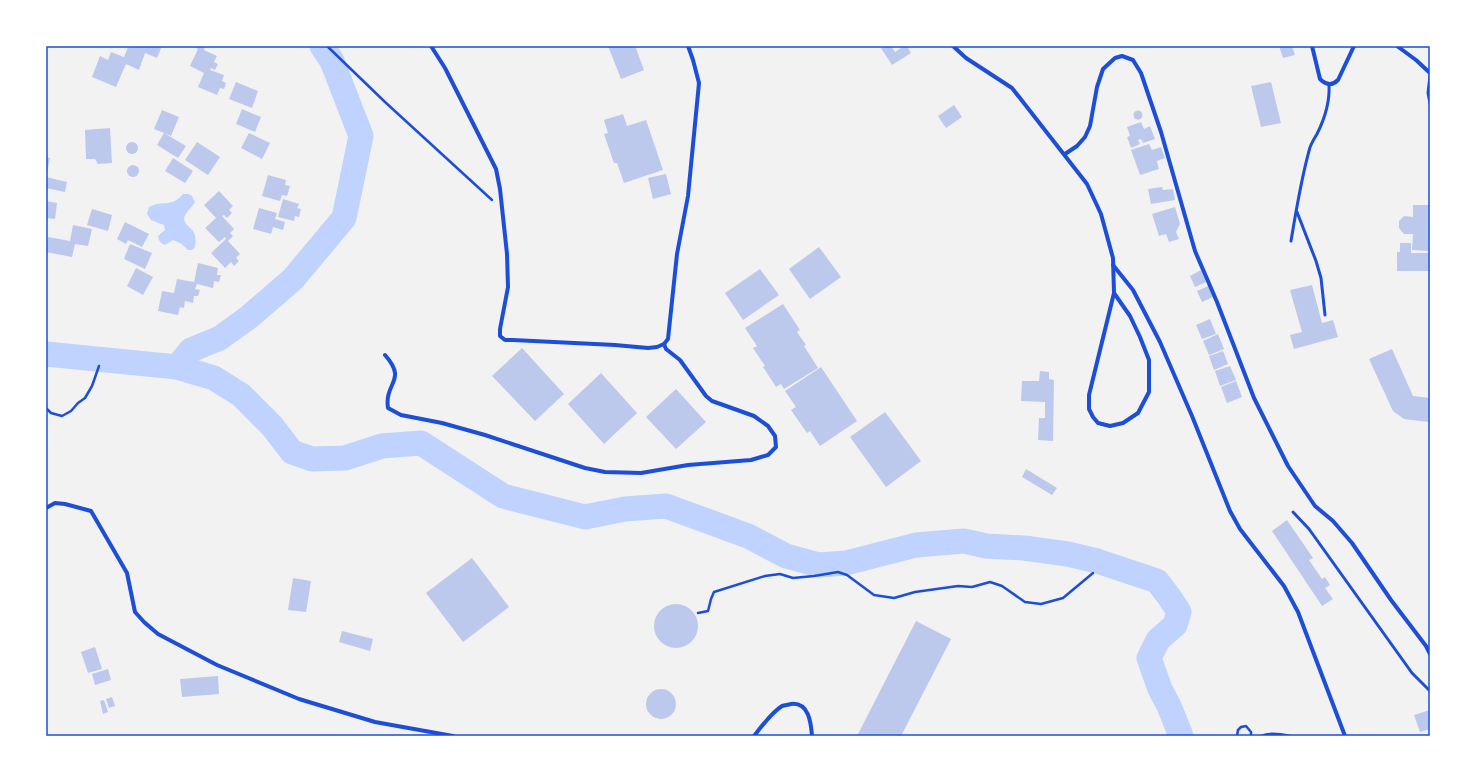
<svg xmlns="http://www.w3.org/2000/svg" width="1476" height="782" viewBox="0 0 1476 782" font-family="'Sofia Sans Condensed',sans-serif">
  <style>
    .water { fill: #bfd3fe }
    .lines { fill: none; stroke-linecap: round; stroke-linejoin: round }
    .river { stroke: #bfd3fe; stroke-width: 25 }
    .building { fill: #bdc9ec }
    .path { stroke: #1d4ed8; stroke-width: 2.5 }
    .service { stroke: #1d4ed8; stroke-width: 3 }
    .minor { stroke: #1d4ed8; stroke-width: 4 }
    .neatline { fill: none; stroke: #1d4ed8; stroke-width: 1.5 }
  </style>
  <rect width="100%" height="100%" fill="#f2f2f2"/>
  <path class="water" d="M183 194H188L192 196 195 202C192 207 185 213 184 218 184 224 190 227 193 231 196 236 196 242 195 247L192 250H188L182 244 173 240 165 245C160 243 159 241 158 236L165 230 164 225 151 220 147 214 149 207C164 199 170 209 183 194Z"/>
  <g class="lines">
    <g class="river">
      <polyline points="46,354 177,367 214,378 241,395 272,426 292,452 312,459 345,458 382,446 421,443 503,496 585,517 625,509 666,506 748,536 786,556 819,565 846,563 916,545 964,541 986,546 1024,548 1068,554 1097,561 1157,581 1170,598 1179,612 1175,625 1158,640 1149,658 1160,689 1169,706 1181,736"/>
      <polyline points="177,367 191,350 220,338 249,317 293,279 344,218 361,136 332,61 322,46"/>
    </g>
  </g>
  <g class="building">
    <polygon points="132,46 162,46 157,58 145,53 139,70 126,64 116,87 92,77 100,56 108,60 111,52 124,57 128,47 131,48"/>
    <polygon points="192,46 205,46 204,50 217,56 214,62 218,64 215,70 211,68 210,70 224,75 222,81 226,83 224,89 220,88 217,95 198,87 204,73 190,66 198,49"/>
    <polygon points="608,46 635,46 644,70 621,79"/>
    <polygon points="884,46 891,46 895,52 904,46 907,46 911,53 892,65 881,48"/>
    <polygon points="1279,46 1292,46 1295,55 1283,58"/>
    <polygon points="236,82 258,91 252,108 229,99"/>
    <polygon points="1271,82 1281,123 1261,127 1251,86"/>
    <polygon points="954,105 962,117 946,128 938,116"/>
    <polygon points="242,109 261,117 255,132 236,124"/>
    <polygon points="162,110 179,117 171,136 164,133 186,146 178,158 157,145 164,133 154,129"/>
    <circle cx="1138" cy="115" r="4.5"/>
    <polygon points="623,114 627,126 646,120 663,170 624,183 617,163 614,163 604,134 608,133 604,120"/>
    <polygon points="1141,122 1144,129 1150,126 1155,139 1143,143 1141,139 1138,140 1140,144 1131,148 1127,137 1130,136 1127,127"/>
    <polygon points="110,128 112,163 98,164 95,159 86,159 85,130"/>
    <polygon points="249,133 270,143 262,159 241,148"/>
    <circle cx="132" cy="148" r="6"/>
    <polygon points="197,142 220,157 208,175 185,160"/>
    <polygon points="1149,144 1152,150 1161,147 1165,158 1157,161 1159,169 1140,175 1131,150"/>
    <polygon points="46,157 50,158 47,173 46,173"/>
    <polygon points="173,158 193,171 185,183 165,171"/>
    <circle cx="133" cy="171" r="6"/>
    <polygon points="666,174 671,194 653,199 648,178"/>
    <polygon points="268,175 286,180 285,185 290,186 287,196 282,195 280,201 262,196"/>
    <polygon points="46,177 67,182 65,192 46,188"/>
    <polygon points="1162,187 1163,190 1173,189 1175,200 1151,204 1148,189"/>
    <polygon points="219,191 233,206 229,210 232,213 227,218 224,215 222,216 234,229 230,233 233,236 228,241 240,254 236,258 239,261 234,266 231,262 225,268 211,253 226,239 225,237 219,242 205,228 216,218 204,205"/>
    <polygon points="283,199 299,204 297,208 301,209 299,217 295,216 294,221 278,217"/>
    <polygon points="46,201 57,203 55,219 46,218"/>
    <polygon points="1413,205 1430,205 1430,251 1412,250 1413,234 1404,234 1399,228 1399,221 1404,216 1413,217"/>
    <polygon points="1175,207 1180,224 1176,232 1179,239 1169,242 1166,234 1159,236 1152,214"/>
    <polygon points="259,208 277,213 275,219 285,222 283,230 273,227 271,234 253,229"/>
    <polygon points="92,209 112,215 108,231 87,225"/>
    <polygon points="125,222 149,234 142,247 128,240 126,244 117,239"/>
    <polygon points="73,225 92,229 88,246 75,244 72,257 46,252 48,237 70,241"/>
    <polygon points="1400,243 1411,243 1411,253 1430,253 1430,271 1397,271 1397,252 1400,252"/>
    <polygon points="130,244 152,253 145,269 124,259"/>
    <polygon points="819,247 841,277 810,299 789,269"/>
    <polygon points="198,263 218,268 217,275 221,275 219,282 214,281 213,288 197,284 195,289 200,290 198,296 194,296 193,303 185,301 184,308 180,307 178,315 158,311 162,291 174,293 177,279 194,282"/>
    <polygon points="136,268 153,277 143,295 127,286"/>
    <polygon points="760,269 779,295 743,320 725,293"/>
    <polygon points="1201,270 1206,282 1195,287 1190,276"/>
    <polygon points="1312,285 1322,323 1333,320 1338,337 1294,349 1290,335 1302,332 1290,290"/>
    <polygon points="1208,286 1213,297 1202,302 1197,291"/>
    <polygon points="783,304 800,330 797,332 806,345 804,346 818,368 784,389 781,384 776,387 763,367 765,366 753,348 757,346 745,328"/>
    <polygon points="1210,319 1216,334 1202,339 1196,325"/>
    <polygon points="1218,334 1224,349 1209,355 1203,341"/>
    <polygon points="522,348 564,394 535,421 492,376"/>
    <polygon points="1392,349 1413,396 1430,398 1429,422 1404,419 1393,411 1369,359"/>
    <polygon points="1223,351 1228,364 1214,370 1209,356"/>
    <polygon points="1230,366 1236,380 1220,386 1215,371"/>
    <polygon points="821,367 857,421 820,446 810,431 807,433 791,410 796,407 785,391"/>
    <polygon points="1040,371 1049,372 1049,379 1054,380 1053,441 1038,440 1039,418 1045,418 1045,402 1021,401 1022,381 1039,381"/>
    <polygon points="601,373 637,413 604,444 568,404"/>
    <polygon points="1236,381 1242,397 1227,403 1221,387"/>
    <polygon points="676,389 706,422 676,449 646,417"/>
    <polygon points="885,412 921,461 886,487 850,437"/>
    <polygon points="1026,469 1057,488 1052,495 1022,477"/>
    <polygon points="1287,520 1313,558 1309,560 1322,579 1325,577 1330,585 1325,588 1333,599 1322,606 1272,531"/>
    <polygon points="472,558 509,607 463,642 426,593"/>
    <polygon points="293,578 311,581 306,612 288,610"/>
    <circle cx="676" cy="626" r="22"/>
    <polygon points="916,621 951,639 901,736 857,736"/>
    <polygon points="342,631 373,639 370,651 339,642"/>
    <polygon points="95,647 102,669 88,673 81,652"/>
    <polygon points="108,669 111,680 95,685 92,674"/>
    <polygon points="218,676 219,694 182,697 180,679"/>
    <circle cx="661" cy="704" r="15"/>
    <polygon points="112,697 115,706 109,708 106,699"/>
    <polygon points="104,700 108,712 103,714 100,701"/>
    <polygon points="1430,710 1430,729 1420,732 1414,715"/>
  </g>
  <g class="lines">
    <g class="path">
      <polyline points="327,46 385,102 492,200"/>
      <polyline points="46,408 51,413 62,416 71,411 78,403 85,398 92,386 99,366"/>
      <polyline points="698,613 708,611 711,599 714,592 765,576 780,574 793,578 814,576 838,572 847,575 874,595 894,598 915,592 958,586 972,587 990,582 1002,586 1025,602 1041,604 1063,598 1093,573"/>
      <polyline points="1237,736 1238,730 1241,727 1246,726 1251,732 1251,736"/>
      <path d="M1261 736C1269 732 1281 734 1290 736"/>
    </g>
    <g class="service">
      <polyline points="1430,76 1428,93 1430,103"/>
      <polyline points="1297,212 1316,261 1321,278 1325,315"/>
      <path d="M1291 241C1296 211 1301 180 1309 151 1310 145 1314 139 1317 134 1325 118 1330 103 1329 85"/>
      <polyline points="1293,512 1309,529 1412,673 1430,691"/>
    </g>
    <g class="minor">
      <polyline points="431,46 445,68 496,169 500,189 507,254 508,287 500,329 500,336 505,340 513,340 615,345 648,348 657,347 664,344 668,339 677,254 688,196 699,83 693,60 688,46"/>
      <polyline points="953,46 966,58 1012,88 1087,184 1101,214 1113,258 1114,293 1089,395 1089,409 1093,417 1098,423 1110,426 1123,423 1138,413 1149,392 1149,360 1140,337 1130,316 1114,293"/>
      <path d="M1312 46 1320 79C1326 85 1332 86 1338 80L1354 46"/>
      <polyline points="1397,46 1416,60 1430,73"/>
      <polyline points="1065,154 1077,146 1085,137 1090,126 1097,87 1103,69 1115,58 1122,56 1133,60 1141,73 1161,132 1195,251 1217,302 1254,398 1288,466 1315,506 1333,521 1352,543 1391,600 1426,646 1430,654"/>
      <polyline points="1113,265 1133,290 1160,342 1192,416 1230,511 1240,529 1284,586 1298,612 1345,736"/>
      <path d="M385 355C408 381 384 382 388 408L401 415 442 423 485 435 585 468 605 472 641 473 688 465 751 460 768 455 776 447 775 436 768 426 754 416 712 401 706 396 680 360 666 349 664 344"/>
      <polyline points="46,508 55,503 65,504 91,511 127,573 135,612 144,622 158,634 217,665 299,699 375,722 453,736"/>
      <path d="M754 736C762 726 771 713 782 706 785 705 788 705 791 704 809 702 811 723 812 736"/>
    </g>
  </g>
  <rect width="1476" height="782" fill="none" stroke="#ffffff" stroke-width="94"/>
  <rect x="47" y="47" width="1382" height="688" class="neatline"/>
</svg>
